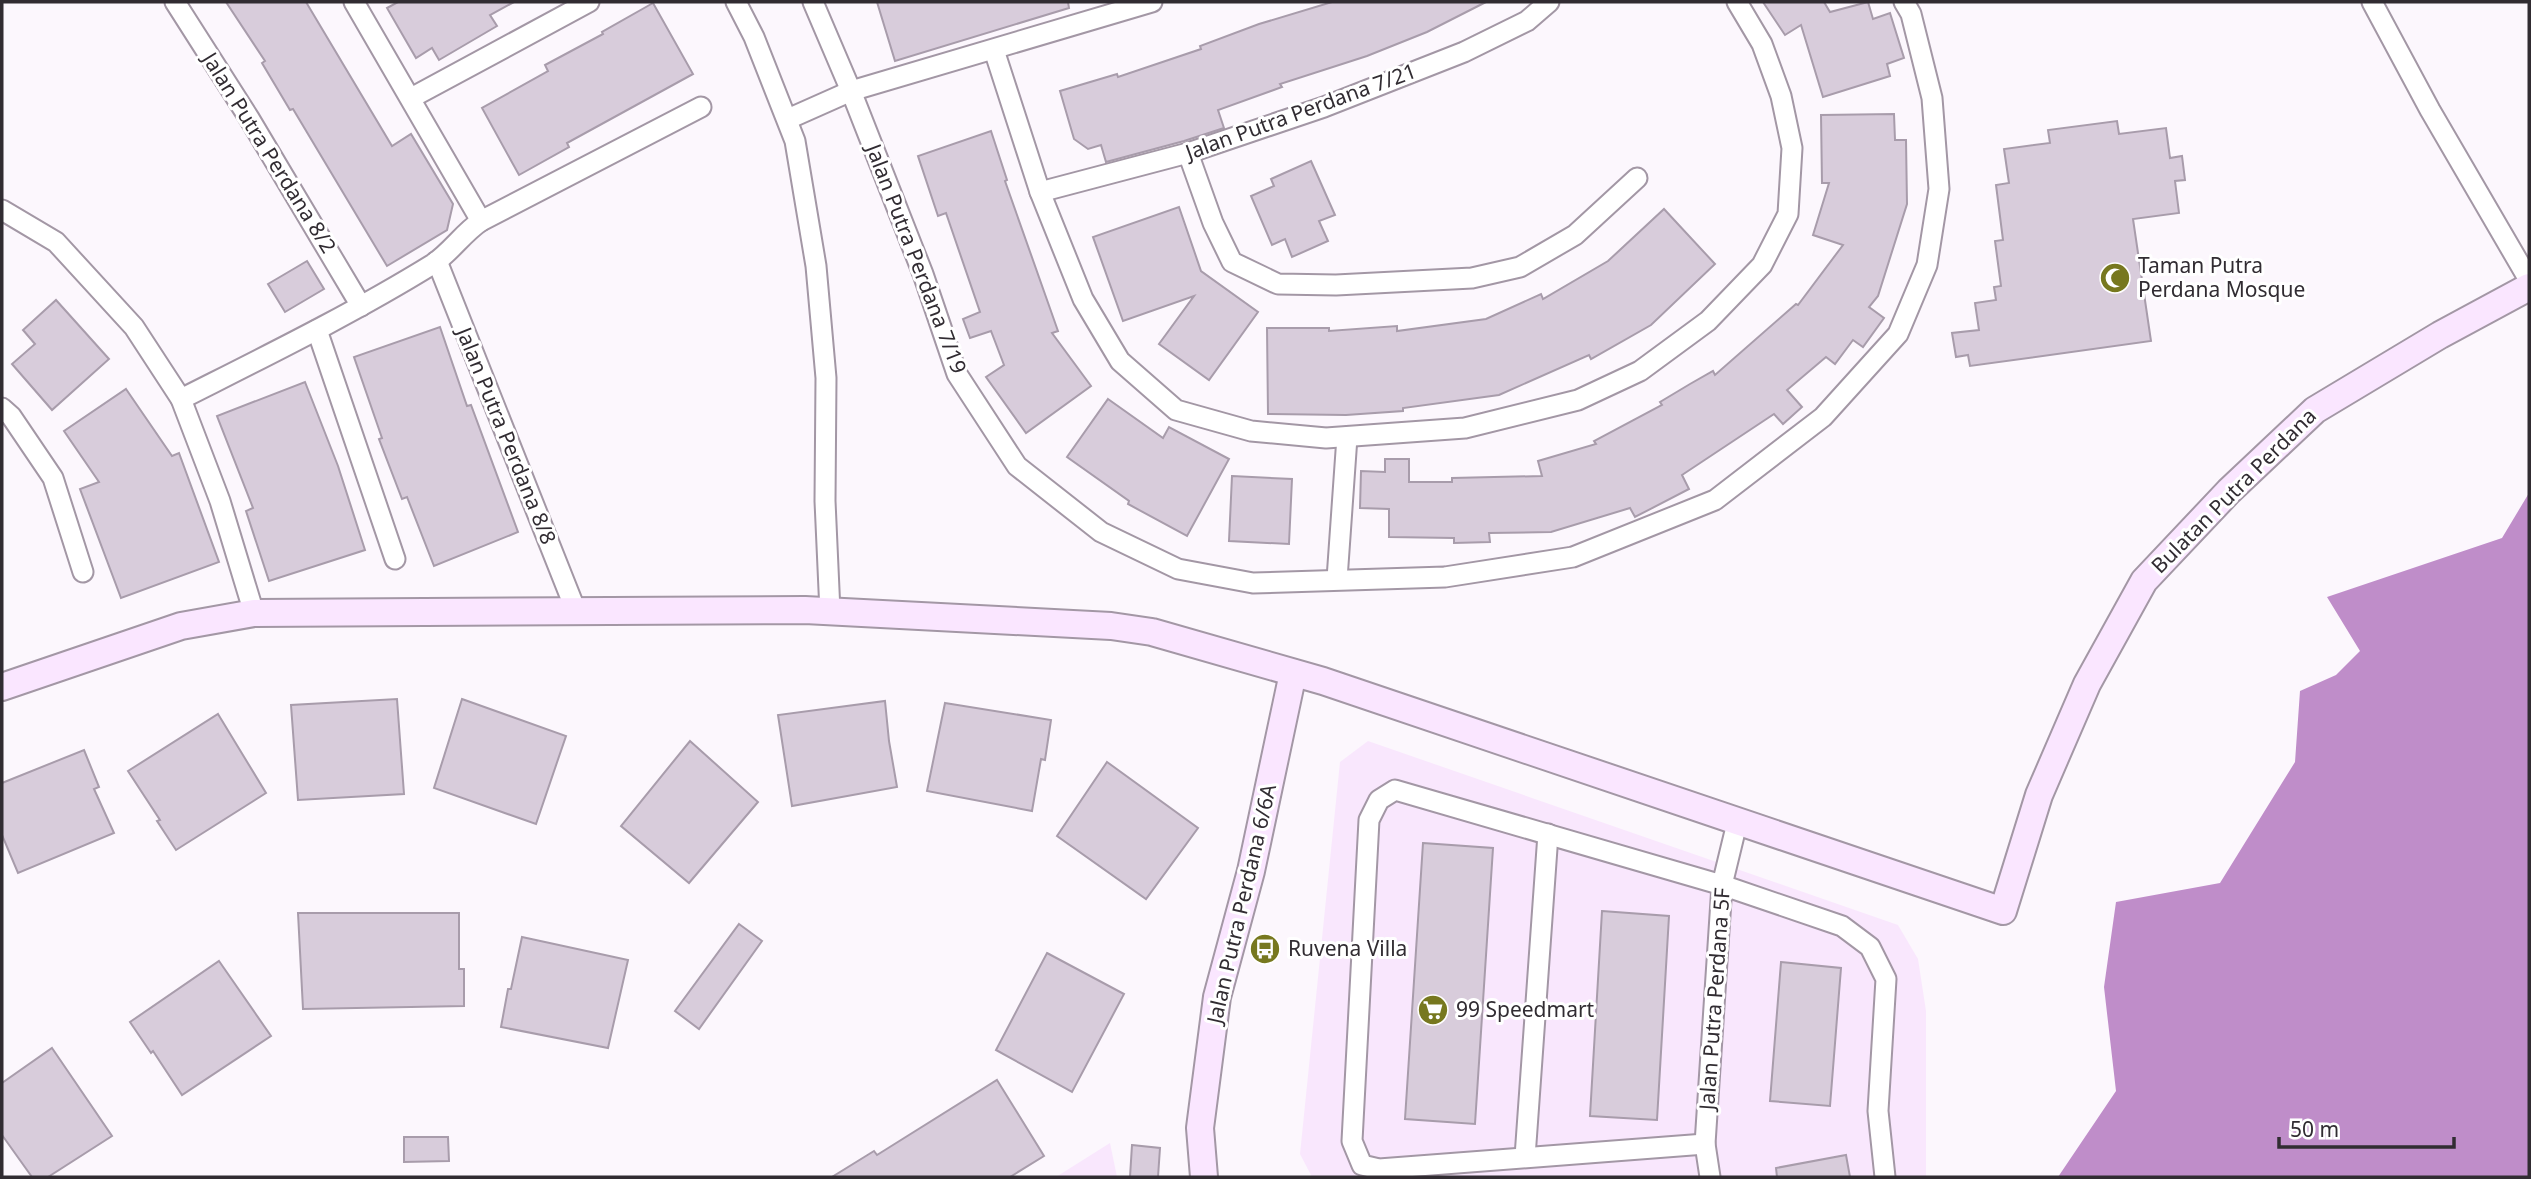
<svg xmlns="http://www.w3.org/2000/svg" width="2531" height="1179" viewBox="0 0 2531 1179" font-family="'Noto Sans',sans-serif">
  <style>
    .built { fill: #f9e7fd }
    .water { fill: #bf8dc9 }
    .building { fill: #d8ccdb; stroke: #a89cab; stroke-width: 2 }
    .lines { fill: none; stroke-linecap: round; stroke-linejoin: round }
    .street-casing { stroke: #a397a5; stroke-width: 23 }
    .secondary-casing { stroke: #a397a5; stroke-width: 30 }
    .street { stroke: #fff; stroke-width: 19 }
    .secondary { stroke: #fae6ff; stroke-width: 26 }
    .labels { text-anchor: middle; stroke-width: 6; stroke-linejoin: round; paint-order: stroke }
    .street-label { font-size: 21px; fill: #312c32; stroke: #fff }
    .poi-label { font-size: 21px; fill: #312c32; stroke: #fff; text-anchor: start }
  </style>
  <rect width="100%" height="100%" fill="#fcf7fd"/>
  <g class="built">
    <polygon points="1368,741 1898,925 1918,959 1926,1011 1926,1177 1312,1177 1300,1154 1340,762"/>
    <polygon points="1110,1143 1117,1177 1056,1177"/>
  </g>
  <polygon class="water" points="2529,493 2529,1177 2058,1177 2116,1091 2104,987 2116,902 2220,883 2295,762 2300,691 2336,675 2360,651 2327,597 2502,538"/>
  <g class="building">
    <polygon points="226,2 306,2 392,146 411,134 453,204 447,230 387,266 293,109 290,110 262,63 265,61"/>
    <polygon points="398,2 514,2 490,15 497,26 439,60 432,48 416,58 387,8"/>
    <polygon points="877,2 1068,2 1069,8 895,61"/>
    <polygon points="1332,2 1486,2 1427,32 1367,56 1280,84 1282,87 1218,110 1224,128 1184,141 1106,162 1101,145 1088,149 1074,139 1060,91 1117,74 1118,77 1201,49 1200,46 1259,24"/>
    <polygon points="1763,2 1824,2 1830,12 1868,2 1873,19 1890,13 1904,58 1887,64 1890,76 1823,97 1801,25 1785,35"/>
    <polygon points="653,3 693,74 567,143 569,147 519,175 482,108 548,71 545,65 603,34 602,32"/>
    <polygon points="1894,114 1895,140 1906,140 1907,204 1878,296 1869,307 1884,318 1863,347 1853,340 1835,364 1826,357 1787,390 1802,407 1783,424 1774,414 1682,475 1689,489 1635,517 1630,508 1551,532 1489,533 1490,542 1454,543 1454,538 1389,537 1389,509 1360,508 1361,471 1385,472 1385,459 1409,459 1409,482 1452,482 1452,478 1542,476 1538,461 1596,444 1594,441 1662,405 1660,402 1690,384 1713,371 1715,375 1796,304 1798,305 1843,245 1813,235 1829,183 1822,183 1821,115"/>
    <polygon points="2117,121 2119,134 2166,128 2170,158 2182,156 2185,180 2175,181 2179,213 2133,219 2151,341 1970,366 1968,355 1956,357 1952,333 1979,330 1975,303 1996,300 1994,287 2001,286 1995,241 2003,240 1996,185 2009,183 2004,149 2050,143 2048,130"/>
    <polygon points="991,131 1007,180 1005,181 1058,331 1052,333 1091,386 1026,433 986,377 1004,365 991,331 970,338 963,319 980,312 946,213 938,216 918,156"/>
    <polygon points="1311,161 1335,215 1319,221 1328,241 1292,257 1285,239 1272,245 1251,196 1274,186 1271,179"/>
    <polygon points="1179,207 1201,271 1258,312 1209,380 1159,344 1194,296 1123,321 1093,237"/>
    <polygon points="1664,209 1715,264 1651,325 1591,359 1589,355 1499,395 1403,408 1403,411 1346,415 1268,414 1267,328 1329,328 1329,331 1397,326 1397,331 1486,319 1541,294 1543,299 1608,261"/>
    <polygon points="307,261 324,289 285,312 268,284"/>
    <polygon points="56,300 109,359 52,410 12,364 35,344 23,330"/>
    <polygon points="440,327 467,406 471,405 518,532 434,566 407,497 402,499 379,439 382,438 354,357"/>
    <polygon points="305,382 338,466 365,550 269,581 246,511 253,508 217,416"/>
    <polygon points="126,389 172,456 179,453 219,562 121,598 80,489 99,482 64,431"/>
    <polygon points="1108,399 1163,438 1169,427 1229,459 1187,536 1128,504 1129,501 1067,457"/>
    <polygon points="1232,476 1292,479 1289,544 1229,541"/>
    <polygon points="397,699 404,794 298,800 291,705"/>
    <polygon points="462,699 566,736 536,824 434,788"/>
    <polygon points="885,701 889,741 897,787 792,806 778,715"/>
    <polygon points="945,703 1051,720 1045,760 1041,759 1032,811 927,791"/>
    <polygon points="218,714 266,793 176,850 157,821 160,820 128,771"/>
    <polygon points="690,741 758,802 689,883 621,826"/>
    <polygon points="84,750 99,787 94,789 114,833 18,873 2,835 2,783"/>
    <polygon points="1107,762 1198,828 1146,899 1057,836"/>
    <polygon points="1423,843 1493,848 1475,1124 1405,1119"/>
    <polygon points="1602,911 1669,916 1657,1120 1590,1116"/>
    <polygon points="298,913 459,913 459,969 464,969 464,1006 303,1009"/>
    <polygon points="739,924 762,941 699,1029 675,1011"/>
    <polygon points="522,937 628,960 608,1048 501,1027 508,989 511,989"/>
    <polygon points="1047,953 1124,994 1072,1092 996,1050"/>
    <polygon points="219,961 271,1036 182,1095 153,1051 151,1053 130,1022"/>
    <polygon points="1781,962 1841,968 1830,1106 1770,1101"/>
    <polygon points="52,1048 112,1136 48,1177 32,1177 2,1135 2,1083"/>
    <polygon points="997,1080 1044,1156 1010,1177 832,1177 874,1151 877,1155"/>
    <polygon points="404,1137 448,1137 449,1161 404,1162"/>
    <polygon points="1132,1145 1160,1148 1158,1177 1130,1177"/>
    <polygon points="1846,1155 1850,1177 1777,1177 1776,1168"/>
  </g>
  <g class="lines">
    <g class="street-casing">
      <g id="street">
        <polyline points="175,2 249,118 361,306"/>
        <polyline points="354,2 481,221"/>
        <polyline points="736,2 754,37 795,141 816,266 826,378 825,501 830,612"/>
        <polyline points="813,2 851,91 923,274 957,374 1017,466 1101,532 1178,569 1253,583 1445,577 1573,557 1715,500 1823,417 1898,334 1927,265 1939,189 1932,98 1911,14 1904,2"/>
        <polyline points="2372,2 2430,110 2529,280"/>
        <polyline points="994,50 1040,192 1083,299 1120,361 1176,410 1251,431 1326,438 1465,428 1578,400 1640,371 1708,321 1762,265 1788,214 1792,148 1781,96 1762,44 1737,2"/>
        <polyline points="411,98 589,2"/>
        <polyline points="788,119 851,91 1152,2"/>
        <polyline points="1188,153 1213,223 1232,262 1278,284 1336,285 1472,278 1520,267 1575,235 1637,178"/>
        <polyline points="1040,192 1188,153 1324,107 1464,52 1527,21 1549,2"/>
        <polyline points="2,210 56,242 134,327 181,399 220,501 254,613"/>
        <polyline points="437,261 576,611"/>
        <polyline points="317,330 395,559"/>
        <path d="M181 399C266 356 352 314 433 264 451 252 463 233 481 221L701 107"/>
        <polyline points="2,408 11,416 53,478 83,572"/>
        <polyline points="1337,579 1347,437"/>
        <polyline points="1705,1144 1379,1169 1362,1165 1352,1141 1369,820 1379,800 1395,790 1722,885 1842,926 1870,947 1886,979 1878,1111 1885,1177"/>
        <polyline points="1525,1157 1548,834"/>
        <polyline points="1710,1177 1705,1144 1722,885 1737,823"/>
      </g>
    </g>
    <g class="secondary-casing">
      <g id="secondary">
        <polyline points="2,687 181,626 254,613 805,610 1111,626 1152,632 1323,681 2003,911 2039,795 2087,684 2144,581 2229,491 2315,410 2440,335 2529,287"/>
        <polyline points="1204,1177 1200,1128 1217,997 1251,871 1293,673"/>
      </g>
    </g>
    <use href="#street" class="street"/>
    <use href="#secondary" class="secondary"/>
  </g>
  <defs>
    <g id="mosque-disc" transform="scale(1.575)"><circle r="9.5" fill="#77781f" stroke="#fff"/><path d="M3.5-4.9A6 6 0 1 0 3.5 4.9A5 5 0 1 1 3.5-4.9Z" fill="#fff"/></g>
    <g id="bus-disc" transform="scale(1.575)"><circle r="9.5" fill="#77781f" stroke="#fff"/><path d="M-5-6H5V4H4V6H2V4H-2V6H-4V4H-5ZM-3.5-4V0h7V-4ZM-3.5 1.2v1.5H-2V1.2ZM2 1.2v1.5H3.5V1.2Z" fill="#fff"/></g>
    <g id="supermarket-disc" transform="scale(1.575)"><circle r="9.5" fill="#77781f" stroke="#fff"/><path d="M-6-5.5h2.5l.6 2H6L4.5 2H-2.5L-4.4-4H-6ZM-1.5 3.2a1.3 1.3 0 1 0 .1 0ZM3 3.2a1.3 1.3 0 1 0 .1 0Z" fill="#fff"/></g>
  </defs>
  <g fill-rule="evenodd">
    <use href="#mosque-disc" x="2115" y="278"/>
    <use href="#bus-disc" x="1265" y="949"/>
    <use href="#supermarket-disc" x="1433" y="1010"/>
  </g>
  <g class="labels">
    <g class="street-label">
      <text transform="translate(1301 112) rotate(-20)" y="7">Jalan Putra Perdana 7/21</text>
      <text transform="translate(269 153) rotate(58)" y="7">Jalan Putra Perdana 8/2</text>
      <text transform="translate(916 259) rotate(69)" y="7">Jalan Putra Perdana 7/19</text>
      <text transform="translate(506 436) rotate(68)" y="7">Jalan Putra Perdana 8/8</text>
      <text transform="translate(2234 491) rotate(-45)" y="7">Bulatan Putra Perdana</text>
      <text transform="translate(1242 904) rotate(-77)" y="7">Jalan Putra Perdana 6/6A</text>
      <text transform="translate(1715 999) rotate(-86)" y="7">Jalan Putra Perdana 5F</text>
    </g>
    <g class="poi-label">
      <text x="2138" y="273">Taman Putra<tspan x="2138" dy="24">Perdana Mosque</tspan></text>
      <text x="1288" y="956">Ruvena Villa</text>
      <text x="1456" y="1017">99 Speedmart</text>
    </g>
  </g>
  <rect width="2531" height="1179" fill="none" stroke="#312c32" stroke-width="7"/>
  <path d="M2279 1137v10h175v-10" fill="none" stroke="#312c32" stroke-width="3.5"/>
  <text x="2290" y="1137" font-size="21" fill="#312c32" stroke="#ffffff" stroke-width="5" paint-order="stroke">50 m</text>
</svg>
